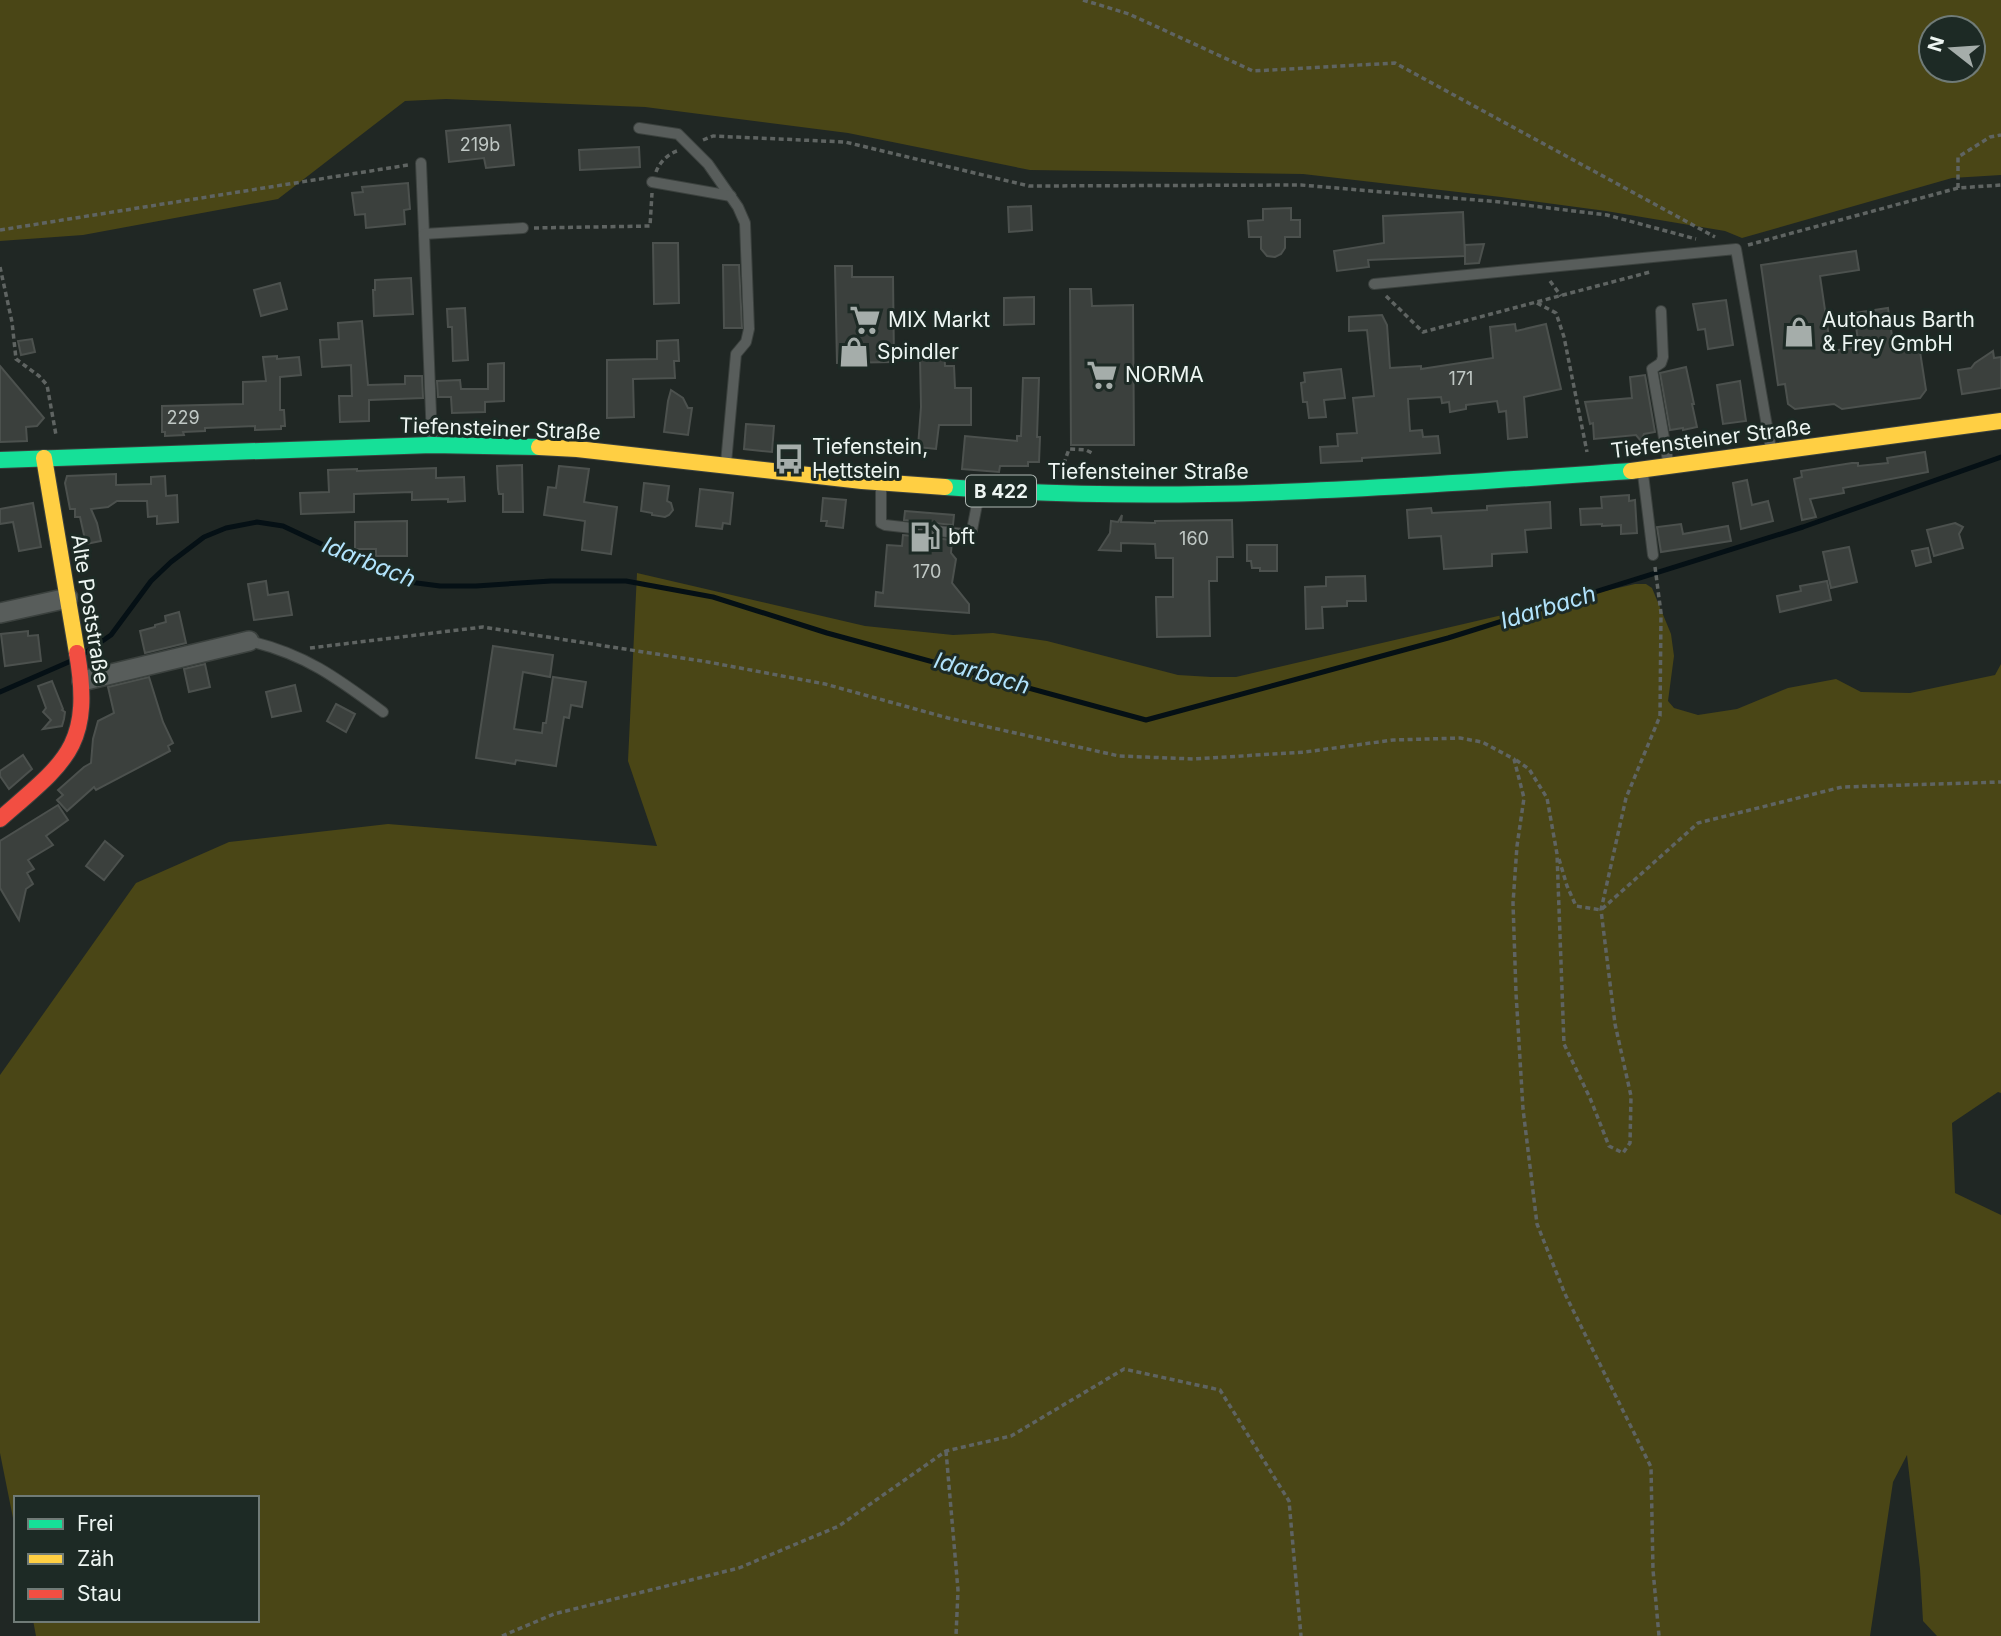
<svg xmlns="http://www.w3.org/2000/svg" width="2001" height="1636" viewBox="0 0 2001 1636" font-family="Inter,sans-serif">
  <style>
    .green { fill: #4a4616; fill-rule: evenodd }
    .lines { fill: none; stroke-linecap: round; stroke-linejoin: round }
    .stream { stroke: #051015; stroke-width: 5 }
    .building { fill: #3b403d; stroke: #4c514e; stroke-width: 2 }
    .lane-casing { stroke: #3b413e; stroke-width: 12 }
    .street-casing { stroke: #3b413e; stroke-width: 22 }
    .fast-casing { stroke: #3b413e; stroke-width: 18 }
    .slow-casing { stroke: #3b413e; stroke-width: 18 }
    .jam-casing { stroke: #3b413e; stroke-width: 18 }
    .path { stroke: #5f6462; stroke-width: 3.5; stroke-dasharray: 5 3.5; stroke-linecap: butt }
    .lane { stroke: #585d5b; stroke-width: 10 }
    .street { stroke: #585d5b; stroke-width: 19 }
    .fast { stroke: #16e098; stroke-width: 16 }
    .slow { stroke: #ffcf43; stroke-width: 16 }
    .jam { stroke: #f24e42; stroke-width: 16 }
    .labels { text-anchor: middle; stroke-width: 6; stroke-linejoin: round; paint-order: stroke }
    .number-label { font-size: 18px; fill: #c0c8c5 }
    .shield { fill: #1d2a25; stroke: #afb8b4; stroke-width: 2 }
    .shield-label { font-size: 19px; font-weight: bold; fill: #edf5f2 }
    .poi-label { font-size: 21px; fill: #edf5f2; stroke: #1d2a25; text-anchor: start }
    .street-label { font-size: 21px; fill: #edf5f2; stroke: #1d2a25 }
    .water-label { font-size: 23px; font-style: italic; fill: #b2e4fd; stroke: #1d2a25 }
  </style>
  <rect width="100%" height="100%" fill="#202724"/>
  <g class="green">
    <path d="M0 0H2001V175L1952 178 1742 238 1725 231 1606 211 1501 197 1303 174 1030 170 848 133 645 107 446 99 405 101 278 199 83 235 0 241ZM1973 28V70H1931V28Z"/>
    <polygon points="637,573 865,626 953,635 993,633 1047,641 1178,675 1211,677 1236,677 1635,584 1646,584 1652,588 1671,634 1674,656 1668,701 1674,708 1698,715 1737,709 1788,688 1836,679 1861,692 1910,693 1995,675 2001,664 2001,1093 1998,1092 1952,1123 1955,1193 2001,1215 2001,1636 1937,1636 1923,1621 1920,1569 1907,1455 1893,1482 1870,1636 36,1636 33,1620 257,1620 257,1498 16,1498 16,1533 0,1453 0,1075 136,883 229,842 388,824 657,846 628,761"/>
  </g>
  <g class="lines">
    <g class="stream">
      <polyline points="85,653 111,635 151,581 171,562 204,537 226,528 257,522 283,526 362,563 409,582 440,586 476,586 551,581 626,581 713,597 827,633 1146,720 1448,638 1803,527 2001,457"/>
      <polyline points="0,692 71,661"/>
    </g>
  </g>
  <g class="building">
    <polygon points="510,125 514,165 486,168 484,158 449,162 446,131"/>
    <polygon points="639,147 640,167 580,170 579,150"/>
    <polygon points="408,183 410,209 404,210 405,224 366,228 365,214 355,215 352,193 363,192 362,187"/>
    <polygon points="1031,206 1032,230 1009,232 1008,207"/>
    <polygon points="1291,208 1291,220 1300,220 1300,237 1285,237 1285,248 1281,254 1275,257 1267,256 1261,249 1261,237 1249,237 1248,221 1263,220 1263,209"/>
    <polygon points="1463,212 1465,256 1368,260 1369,267 1337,271 1334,251 1384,243 1383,216"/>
    <polygon points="653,243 678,243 679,303 654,304"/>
    <polygon points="1484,244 1479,263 1465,264 1465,245"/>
    <polygon points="1856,251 1859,270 1820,276 1831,351 1859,347 1854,313 1888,308 1893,343 1912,340 1919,345 1926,390 1920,398 1842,409 1834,404 1795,409 1788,404 1785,384 1778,385 1761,265"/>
    <polygon points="723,265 739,265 742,328 724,328"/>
    <polygon points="835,266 852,266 852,277 893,277 894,362 837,363"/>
    <polygon points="411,278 413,314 374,316 373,290 375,290 375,280"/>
    <polygon points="280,283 287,309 261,316 254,290"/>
    <polygon points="1070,289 1091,289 1092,306 1133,305 1134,445 1071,445"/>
    <polygon points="1034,297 1034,324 1004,325 1004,298"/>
    <polygon points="1726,300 1733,345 1708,349 1705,329 1698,330 1693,304"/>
    <polygon points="465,308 468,360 453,361 452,327 448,327 447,309"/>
    <polygon points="1382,315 1387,325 1390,368 1421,366 1421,369 1493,358 1490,327 1515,324 1516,331 1546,324 1561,389 1524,397 1527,437 1508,439 1506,411 1499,412 1497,401 1466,405 1466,409 1450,412 1449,402 1442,403 1441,397 1408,399 1410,431 1422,430 1423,437 1438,436 1440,453 1362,458 1362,461 1321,463 1320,447 1338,446 1337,434 1357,433 1353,398 1374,396 1367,330 1349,331 1349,317"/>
    <polygon points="362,321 368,385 405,384 405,376 422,376 423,398 369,400 369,421 340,422 339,396 352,396 351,365 322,367 320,340 339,339 338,323"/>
    <polygon points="32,339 35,352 21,355 18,341"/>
    <polygon points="678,340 679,361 674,361 675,378 633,379 634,417 607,418 607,360 657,359 657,341"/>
    <polygon points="944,346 945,366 954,366 955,388 971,388 971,425 939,425 936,449 918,447 921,407 920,358 931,358 930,347"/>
    <polygon points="1993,351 1994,358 2001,357 2001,388 1962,394 1958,370 1971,368 1975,363"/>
    <polygon points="277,356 277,359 299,357 301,375 280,377 280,410 284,410 285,426 281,426 281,429 255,430 255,426 205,428 205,431 183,432 184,435 165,436 165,432 162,432 162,406 243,404 243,382 266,381 263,357"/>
    <polygon points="504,363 504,401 485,402 485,412 452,413 451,397 438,397 437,381 460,380 461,389 488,389 488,364"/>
    <polygon points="0,366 44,418 37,426 26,427 27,441 0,442"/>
    <polygon points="1686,367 1694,404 1692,404 1697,427 1683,430 1683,428 1670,430 1660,373"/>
    <polygon points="1341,369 1345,398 1324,400 1326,417 1309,418 1307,402 1303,402 1301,383 1305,382 1304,373"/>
    <polygon points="1645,375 1655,432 1644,434 1641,441 1636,435 1594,439 1593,423 1590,424 1585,402 1632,398 1630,377"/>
    <polygon points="1023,378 1039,378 1037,437 1040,437 1039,462 1028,462 1028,466 1000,466 999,472 962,469 965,436 1017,441 1017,436 1021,436"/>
    <polygon points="1740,381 1746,421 1723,424 1717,385"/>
    <polygon points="671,390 683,398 688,408 692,408 688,435 664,432 668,401"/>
    <polygon points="746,424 774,426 772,452 744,449"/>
    <polygon points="1925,452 1928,472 1843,488 1844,493 1810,499 1816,517 1802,520 1794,479 1802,477 1801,471 1852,463 1858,463 1858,466 1888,463 1887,458"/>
    <polygon points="522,465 523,512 503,512 503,494 499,494 498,489 497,466"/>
    <polygon points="559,466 589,469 584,502 617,507 611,554 582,550 585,521 544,515 548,487 556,488"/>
    <polygon points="436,468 436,478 464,477 465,501 448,502 448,499 412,500 412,492 354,494 354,512 301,514 300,493 329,492 328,470 357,469 357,471"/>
    <polygon points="116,474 116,485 151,484 151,477 165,476 166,496 177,495 178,522 157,524 157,516 148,517 147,501 117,501 108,507 91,509 97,523 101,541 86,544 80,517 75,517 75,509 70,509 65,483 67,476"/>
    <polygon points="1747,480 1752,505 1768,501 1773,521 1741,529 1733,483"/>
    <polygon points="644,483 669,486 667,501 671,503 673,510 669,515 665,517 652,515 652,513 641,511"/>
    <polygon points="700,489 733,493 730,524 723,523 722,529 696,526"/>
    <polygon points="1629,495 1629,501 1635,500 1637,533 1621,534 1621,525 1602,526 1602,524 1581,525 1580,509 1602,508 1601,497"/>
    <polygon points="823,498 846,500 843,528 826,526 827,521 821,521"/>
    <polygon points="1550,502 1551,528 1525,530 1527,552 1492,554 1492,566 1444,569 1441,536 1409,538 1407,510 1431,508 1432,513 1487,510 1487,506"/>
    <polygon points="33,503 41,547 19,551 13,522 0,524 0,509"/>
    <polygon points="905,511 954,515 953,525 904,520"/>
    <polygon points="1122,515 1121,522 1155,523 1155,521 1232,520 1233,557 1217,557 1217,581 1209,581 1210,636 1157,637 1156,597 1173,597 1173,558 1156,558 1155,544 1121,543 1121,551 1099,550 1110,533 1111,521 1118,522"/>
    <polygon points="407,521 407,556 376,556 376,549 355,549 355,522"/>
    <polygon points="1955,523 1963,527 1959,534 1963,548 1934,556 1927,530"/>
    <polygon points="1681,524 1683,534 1728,526 1731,541 1661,552 1657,527"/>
    <polygon points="903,535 952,540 951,553 956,559 952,583 969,604 969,613 875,606 876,592 883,593 887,545 902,546"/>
    <polygon points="1247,545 1277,545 1277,571 1260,571 1260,568 1252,568 1251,561 1247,561"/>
    <polygon points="1849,547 1857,582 1831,588 1823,552"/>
    <polygon points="1928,548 1931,562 1916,566 1912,551"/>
    <polygon points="1365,576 1366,601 1347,601 1347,606 1322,607 1323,628 1306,629 1305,587 1326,586 1326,577"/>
    <polygon points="266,581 268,595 288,592 292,615 254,620 248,584"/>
    <polygon points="1827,581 1831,600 1780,612 1777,596 1801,591 1800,586"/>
    <polygon points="179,612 186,643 145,653 140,631 155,627 155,625 166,622 165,616"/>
    <polygon points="28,631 28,636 38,635 41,661 5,666 1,634"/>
    <polygon points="493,646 553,655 550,677 523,672 514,729 542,733 543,723 546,723 553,677 586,682 582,707 571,705 569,718 564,717 556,766 516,760 515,764 476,758"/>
    <polygon points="205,664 210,687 189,692 184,669"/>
    <polygon points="149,677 163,722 173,743 168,746 170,751 96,790 94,787 67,811 57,800 63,795 58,790 84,767 91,763 93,739 98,721 114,713 108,687"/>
    <polygon points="52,681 63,709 62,710 65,712 64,719 62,726 43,729 51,720 43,712 46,708 38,686"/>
    <polygon points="295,685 301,711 272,717 266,692"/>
    <polygon points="336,704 355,714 346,732 327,721"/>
    <polygon points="23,755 32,769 9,789 0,776 0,771"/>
    <polygon points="58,805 68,820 46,836 53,845 28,860 34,869 27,873 33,884 26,889 19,920 0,888 0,841"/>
    <polygon points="105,841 123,856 104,880 86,866"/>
  </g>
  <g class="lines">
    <g class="lane-casing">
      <g id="lane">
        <polyline points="639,128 678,134 708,164 738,207 745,223 749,329 746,342 736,354 726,463"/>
        <polyline points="421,163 424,234"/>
        <polyline points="652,182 731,196"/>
        <polyline points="1374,284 1736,249 1771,449"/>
        <polyline points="1661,311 1663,357 1661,363 1652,369 1668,461"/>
        <polyline points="432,440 424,234 523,228"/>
        <polyline points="1643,474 1653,555"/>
        <polyline points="881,486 881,523 885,525 965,534 972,530 979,494"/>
        <path d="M249 641C305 654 337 678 383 712"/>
      </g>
    </g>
    <g class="street-casing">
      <g id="street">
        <polyline points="0,613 68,598"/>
        <polyline points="82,681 249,641"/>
      </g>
    </g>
    <g class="fast-casing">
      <g id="fast">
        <polyline points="0,460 432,445 539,447"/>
        <path d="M945 487C1174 505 1402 487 1631 471"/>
      </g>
    </g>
    <g class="slow-casing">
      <g id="slow">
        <polyline points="539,447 577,449 862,481 945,487"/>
        <polyline points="44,458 77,653"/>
        <polyline points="1631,471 2001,421"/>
      </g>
    </g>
    <g class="jam-casing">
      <path id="jam" d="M0 819C65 762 93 747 77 653"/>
    </g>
    <g class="path">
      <polyline points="1083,0 1129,14 1253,71 1395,63 1715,237"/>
      <polyline points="703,140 713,136 845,142 1029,186 1301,185 1500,202 1607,215 1696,239"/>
      <path d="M656 172C659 163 668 154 677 151"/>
      <polyline points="1958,188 1958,157 1990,137 2001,135"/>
      <polyline points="534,228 650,226 652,193"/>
      <polyline points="0,230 408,165"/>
      <polyline points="1748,245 1958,188 2001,185"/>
      <polyline points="0,267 12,322 16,359 39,376 47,385 56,435"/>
      <polyline points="1550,281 1561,296"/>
      <polyline points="1386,296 1423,332 1650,272"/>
      <polyline points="1537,303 1556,313 1564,337 1587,452"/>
      <polyline points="1061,472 1069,449 1086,450 1092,453"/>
      <polyline points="310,648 483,627 708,662 825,684 948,718 1119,756 1194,759 1305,752 1393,740 1460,738 1482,742 1514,759 1524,798 1517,846 1513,903 1516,993 1523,1109 1537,1224 1565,1294 1651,1467 1653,1570 1659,1636"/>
      <polyline points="1516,760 1529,769 1547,798 1557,854 1564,1044 1590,1098 1609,1146 1623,1153 1630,1143 1631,1096 1615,1024 1601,910 1626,798 1660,716 1661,613 1655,567"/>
      <polyline points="1559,859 1567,886 1576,906 1601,910"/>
      <polyline points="1602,909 1698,823 1842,787 2001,782"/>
      <polyline points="946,1451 958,1590 956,1636"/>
      <polyline points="502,1636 554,1614 739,1568 839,1526 946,1451 1011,1436 1124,1369 1220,1390 1289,1501 1301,1636"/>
    </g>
    <use href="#lane" class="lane"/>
    <use href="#street" class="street"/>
    <use href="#fast" class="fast"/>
    <use href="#slow" class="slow"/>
    <use href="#jam" class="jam"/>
  </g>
  <defs>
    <g id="supermarket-bare" transform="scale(2.415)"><path d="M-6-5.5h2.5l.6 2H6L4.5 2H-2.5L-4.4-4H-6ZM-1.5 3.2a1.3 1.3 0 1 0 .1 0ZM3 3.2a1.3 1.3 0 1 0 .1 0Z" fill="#a5adaa" stroke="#1d2a25" stroke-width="2.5" paint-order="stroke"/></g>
    <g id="shop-bare" transform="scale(2.415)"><path d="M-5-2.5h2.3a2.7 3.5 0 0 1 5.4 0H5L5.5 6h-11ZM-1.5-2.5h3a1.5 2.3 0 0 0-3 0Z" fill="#a5adaa" stroke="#1d2a25" stroke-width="2.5" paint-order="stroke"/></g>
    <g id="bus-bare" transform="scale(2.415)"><path d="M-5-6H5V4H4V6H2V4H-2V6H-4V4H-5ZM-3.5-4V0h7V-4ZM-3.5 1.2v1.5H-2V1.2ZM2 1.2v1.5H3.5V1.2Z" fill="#a5adaa" stroke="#1d2a25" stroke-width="2.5" paint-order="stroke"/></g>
    <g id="fuel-bare" transform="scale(2.415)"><path d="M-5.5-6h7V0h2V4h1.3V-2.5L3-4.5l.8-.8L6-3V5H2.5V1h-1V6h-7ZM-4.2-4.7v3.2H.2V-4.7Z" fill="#a5adaa" stroke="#1d2a25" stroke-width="2.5" paint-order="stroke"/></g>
  </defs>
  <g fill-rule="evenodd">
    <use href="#supermarket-bare" x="865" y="320"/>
    <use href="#shop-bare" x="1799" y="332"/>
    <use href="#shop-bare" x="854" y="352"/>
    <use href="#supermarket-bare" x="1102" y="375"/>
    <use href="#bus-bare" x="789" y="459"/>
    <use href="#fuel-bare" x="925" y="537"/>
  </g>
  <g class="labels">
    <g class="number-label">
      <text x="480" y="151">219b</text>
      <text x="1461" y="385">171</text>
      <text x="183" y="424">229</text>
      <text x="1194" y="545">160</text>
      <text x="927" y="578">170</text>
    </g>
    <rect class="shield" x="966" y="475.5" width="70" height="31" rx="5"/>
    <g class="shield-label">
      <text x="1001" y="498">B 422</text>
    </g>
    <g class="poi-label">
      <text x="888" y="327">MIX Markt</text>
      <text x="1822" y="327">Autohaus Barth<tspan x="1822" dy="24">&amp; Frey GmbH</tspan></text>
      <text x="877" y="359">Spindler</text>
      <text x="1125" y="382">NORMA</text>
      <text x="812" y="454">Tiefenstein,<tspan x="812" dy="24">Hettstein</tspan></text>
      <text x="948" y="544">bft</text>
    </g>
    <g class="street-label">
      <text transform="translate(500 429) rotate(2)" y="7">Tiefensteiner Straße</text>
      <text transform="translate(1711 439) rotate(-7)" y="7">Tiefensteiner Straße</text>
      <text x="1148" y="479">Tiefensteiner Straße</text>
      <text transform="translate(90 609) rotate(81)" y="7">Alte Poststraße</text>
    </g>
    <g class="water-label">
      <text transform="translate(369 562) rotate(22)" y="8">Idarbach</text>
      <text transform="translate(1548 607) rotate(-17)" y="8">Idarbach</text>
      <text transform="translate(982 673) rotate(16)" y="8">Idarbach</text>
    </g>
  </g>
  <rect x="14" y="1496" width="245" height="126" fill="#1d2a25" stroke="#707b77" stroke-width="2"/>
  <rect x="28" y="1519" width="35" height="10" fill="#16e098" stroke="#707b77" stroke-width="2"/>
  <text x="77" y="1531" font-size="21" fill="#edf5f2">Frei</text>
  <rect x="28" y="1554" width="35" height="10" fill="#ffcf43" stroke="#707b77" stroke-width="2"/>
  <text x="77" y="1566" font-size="21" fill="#edf5f2">Zäh</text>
  <rect x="28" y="1589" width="35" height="10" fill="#f24e42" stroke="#707b77" stroke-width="2"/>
  <text x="77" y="1601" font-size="21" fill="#edf5f2">Stau</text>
  <g transform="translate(1952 49) rotate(287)"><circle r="33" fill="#1d2a25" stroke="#707b77" stroke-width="2"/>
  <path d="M0-5L12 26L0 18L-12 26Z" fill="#a5adaa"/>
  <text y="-10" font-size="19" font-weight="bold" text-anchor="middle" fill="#edf5f2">N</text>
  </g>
</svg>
